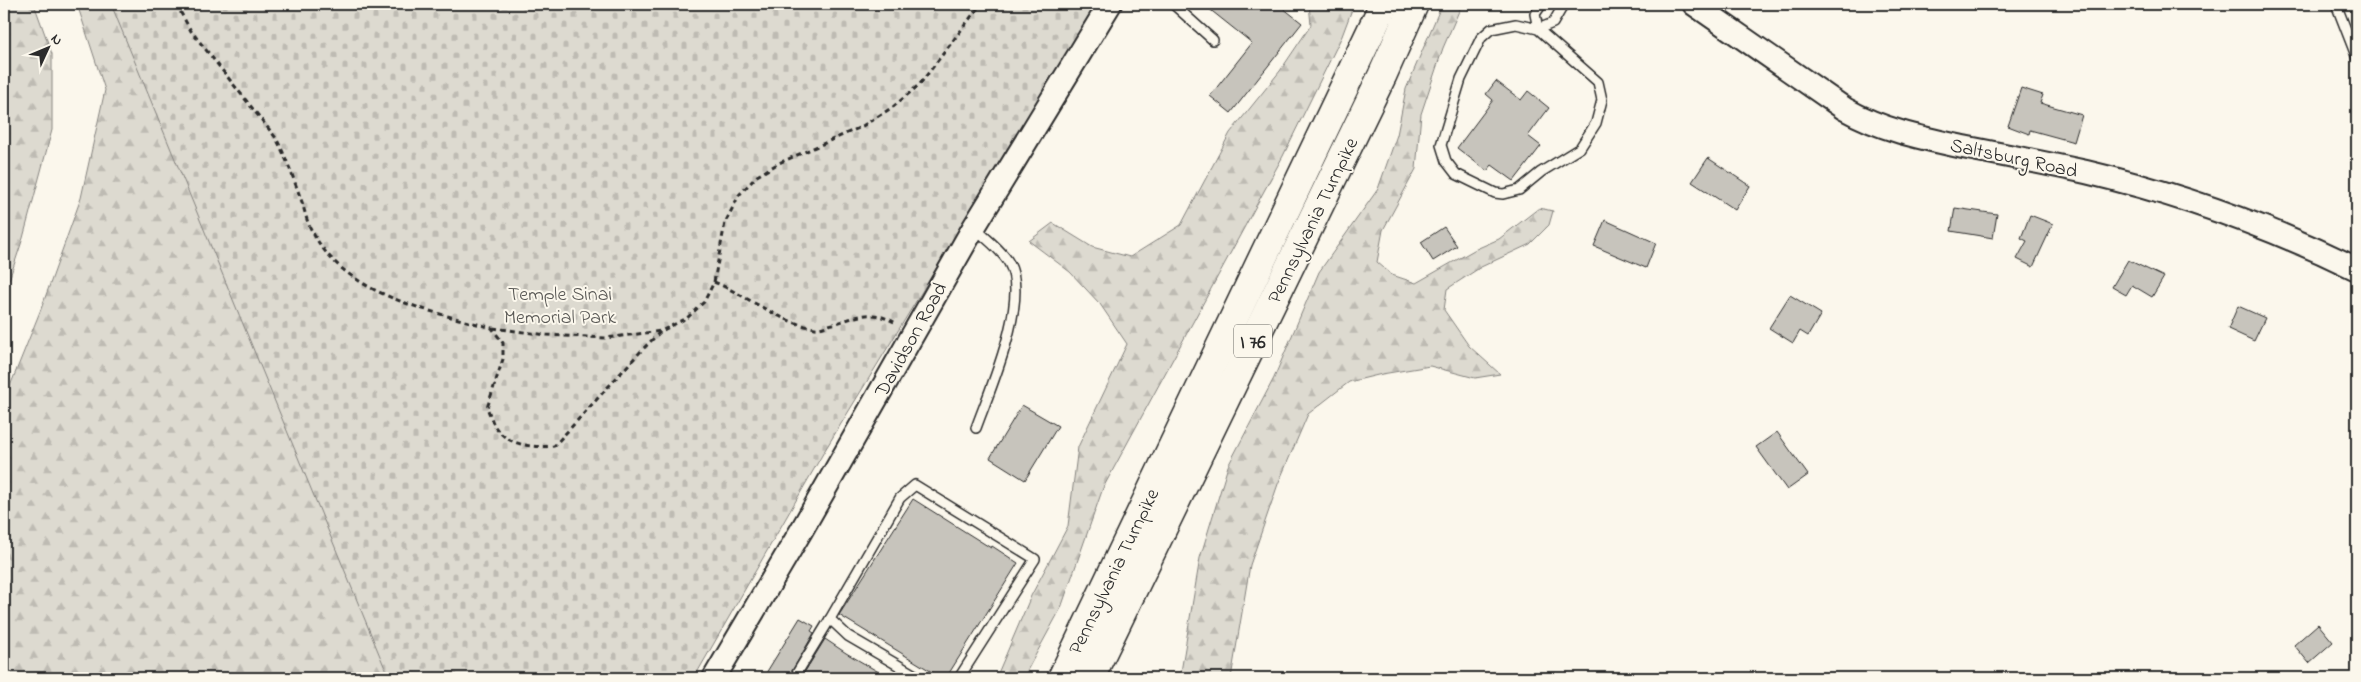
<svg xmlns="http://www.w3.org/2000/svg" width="2361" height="682" viewBox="0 0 2361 682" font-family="'Indie Flower',sans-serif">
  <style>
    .forest { fill: url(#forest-firs); stroke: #84827e }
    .cemetery { fill: url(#cemetery-stones); stroke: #84827e }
    .building { fill: #c7c4bc; stroke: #2b2b2b }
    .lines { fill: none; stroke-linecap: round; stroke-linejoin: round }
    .lane-casing { stroke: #2b2b2b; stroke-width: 12 }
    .secondary-casing { stroke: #2b2b2b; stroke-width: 26 }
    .highway-casing { stroke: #2b2b2b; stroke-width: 31 }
    .path { stroke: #2b2b2b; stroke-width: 3; stroke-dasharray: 5 4; stroke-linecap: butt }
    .lane { stroke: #fbf7ec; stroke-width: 9 }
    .secondary { stroke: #fbf7ec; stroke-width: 22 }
    .highway { stroke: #fbf7ec; stroke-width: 28 }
    .labels { text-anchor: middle; stroke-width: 4; stroke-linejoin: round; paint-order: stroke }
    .shield { fill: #fbf7ec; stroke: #696865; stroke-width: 1 }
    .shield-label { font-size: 19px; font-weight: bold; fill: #2b2b2b }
    .street-label { font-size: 20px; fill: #2b2b2b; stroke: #fbf7ec }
    .park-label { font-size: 20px; fill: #585754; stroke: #fbf7ec }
  </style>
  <defs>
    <pattern id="forest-firs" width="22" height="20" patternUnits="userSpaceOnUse" patternTransform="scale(1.25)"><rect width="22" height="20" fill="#dddad0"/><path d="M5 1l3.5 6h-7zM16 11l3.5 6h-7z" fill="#bebbb3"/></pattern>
    <pattern id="cemetery-stones" width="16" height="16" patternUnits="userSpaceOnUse" patternTransform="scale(1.25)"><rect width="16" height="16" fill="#dddad0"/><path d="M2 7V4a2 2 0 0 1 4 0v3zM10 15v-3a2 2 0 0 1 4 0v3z" fill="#bebbb3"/></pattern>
  </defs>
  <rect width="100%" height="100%" fill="#fbf7ec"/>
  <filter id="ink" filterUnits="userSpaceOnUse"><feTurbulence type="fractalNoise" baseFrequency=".02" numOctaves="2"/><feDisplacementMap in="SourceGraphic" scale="10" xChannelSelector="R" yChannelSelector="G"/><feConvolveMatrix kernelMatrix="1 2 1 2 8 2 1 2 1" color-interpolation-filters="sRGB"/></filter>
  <g filter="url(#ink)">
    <g class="forest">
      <polygon points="4,4 34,4 52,54 52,130 23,238 4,295"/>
      <polygon points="77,4 158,4 679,678 4,678 4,401 41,309 81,198 105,90"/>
      <polygon points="1309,4 1354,4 1342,36 1283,156 1103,488 1061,608 1023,678 996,678 1031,596 1068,526 1078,447 1127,344 1100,304 1070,272 1029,241 1053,223 1092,247 1130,257 1181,225 1230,133 1280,71 1311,25"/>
      <polygon points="1442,4 1462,4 1443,48 1421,114 1416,169 1383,230 1377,262 1392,275 1416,283 1474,250 1499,239 1539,208 1553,211 1549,225 1530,244 1481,267 1447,289 1444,310 1469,346 1500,374 1475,378 1430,366 1382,374 1349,382 1308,414 1278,484 1250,565 1231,678 1180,678 1200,558 1228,466 1274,378 1319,272 1378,189 1397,135 1406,89"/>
    </g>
    <polygon class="cemetery" points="111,4 1098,4 825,450 694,678 389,678"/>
    <g class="building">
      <polygon points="1203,4 1278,4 1302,23 1231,113 1210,96 1252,43"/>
      <polygon points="1496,81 1521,100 1528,91 1549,108 1528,136 1541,146 1514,181 1492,165 1487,171 1457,148 1493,100 1486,94"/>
      <polygon points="2021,88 2043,95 2040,103 2082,115 2074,142 2030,130 2029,134 2008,126"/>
      <polygon points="1708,158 1750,186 1735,210 1692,182"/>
      <polygon points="1955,208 1997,214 1993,238 1951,231"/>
      <polygon points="2030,215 2053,224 2033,267 2017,259 2027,241 2021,238"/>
      <polygon points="1605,220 1656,243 1646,268 1594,246"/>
      <polygon points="1444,227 1457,246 1433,261 1421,242"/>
      <polygon points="2128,260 2164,277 2152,297 2132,285 2126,295 2112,287"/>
      <polygon points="1790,295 1821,314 1808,336 1800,331 1793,343 1769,328"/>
      <polygon points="2238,306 2265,318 2254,341 2228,329"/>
      <polygon points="1022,405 1058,426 1025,480 990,458"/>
      <polygon points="1777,432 1808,475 1787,490 1756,447"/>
      <polygon points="913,499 991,548 992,546 1018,563 946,678 942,678 839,615"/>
      <polygon points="800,618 814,626 811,631 814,633 788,678 763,678"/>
      <polygon points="2318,624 2333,642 2309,663 2294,645"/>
      <polygon points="825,639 846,653 889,678 801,678"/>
    </g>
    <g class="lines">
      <g class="lane-casing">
        <g id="lane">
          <polyline points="1173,4 1213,40"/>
          <polyline points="1542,4 1535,14 1538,29 1598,82 1602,100 1596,123 1580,148 1541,172 1519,190 1503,194 1495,193 1456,174 1446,161 1441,145 1461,79 1481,38 1491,29 1516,24 1538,29 1553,23 1564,4"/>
          <polyline points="2336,4 2357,58"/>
          <path d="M974 227C985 238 1002 250 1009 263 1030 300 990 389 976 428"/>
          <polyline points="794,678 830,619"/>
          <polyline points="920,678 848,636 830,619 900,498 915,485 1035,559 959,678"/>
        </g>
      </g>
      <g class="secondary-casing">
        <g id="secondary">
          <path d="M1694 4 1845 109C1882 130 1921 138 1963 147 2004 155 2045 163 2086 172 2179 194 2271 227 2357 269"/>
          <polyline points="714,678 801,531 974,227 1110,4"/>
        </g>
      </g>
      <g class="highway-casing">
        <g id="highway">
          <polyline points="1062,678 1384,4"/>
          <polyline points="1090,678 1382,76 1414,4"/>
        </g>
      </g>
      <g class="path">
        <path d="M176 4 191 31 276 138C287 159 294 180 302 202 305 212 307 223 312 231 345 296 428 310 492 328L503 343V359L487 408C490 414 492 422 495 427 509 446 533 448 554 446L641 351 661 331 687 318 704 302 714 282 725 223 739 195 757 176 779 163 861 127 893 107 920 84 981 4"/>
        <path d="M714 282C748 296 778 322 815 328 821 329 827 325 833 324 863 315 870 309 898 324"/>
        <polyline points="493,328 547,335 606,338 661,331"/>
      </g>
      <use href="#lane" class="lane"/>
      <use href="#secondary" class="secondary"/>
      <use href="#highway" class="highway"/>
    </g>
  </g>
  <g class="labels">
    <rect class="shield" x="1234" y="324.5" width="38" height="33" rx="4"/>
    <g class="shield-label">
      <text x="1253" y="348">I 76</text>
    </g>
    <g class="street-label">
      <text transform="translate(2014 157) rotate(12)" y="7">Saltsburg Road</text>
      <text transform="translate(1312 220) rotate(-64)" y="7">Pennsylvania Turnpike</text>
      <text transform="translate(910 339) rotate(-61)" y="7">Davidson Road</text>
      <text transform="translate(1113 571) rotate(-64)" y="7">Pennsylvania Turnpike</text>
    </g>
    <g class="park-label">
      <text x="560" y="300">Temple Sinai<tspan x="560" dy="23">Memorial Park</tspan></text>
    </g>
  </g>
  <rect width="2361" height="682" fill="none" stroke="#fbf7ec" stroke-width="20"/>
  <rect x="10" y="10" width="2341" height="662" fill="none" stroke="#2b2b2b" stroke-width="2" filter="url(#ink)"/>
  <g transform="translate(48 48) rotate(46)" stroke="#fbf7ec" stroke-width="4" paint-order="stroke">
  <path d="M0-4L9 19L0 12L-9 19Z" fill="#2b2b2b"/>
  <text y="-8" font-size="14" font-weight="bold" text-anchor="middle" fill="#2b2b2b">N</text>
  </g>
</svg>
